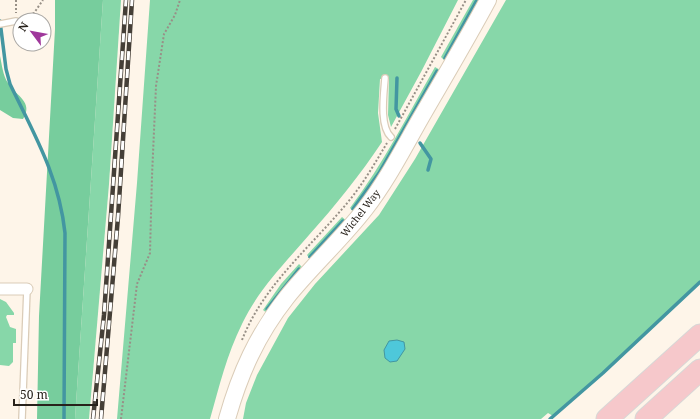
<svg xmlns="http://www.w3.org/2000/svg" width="700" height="419" viewBox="0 0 700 419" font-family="'Noto Serif',serif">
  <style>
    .green { fill: #87d7a9 }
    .forest { fill: #77cd9d }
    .water { fill: #4ec8da; stroke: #4396a1 }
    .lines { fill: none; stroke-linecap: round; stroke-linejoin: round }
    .stream { stroke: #4396a1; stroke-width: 3.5 }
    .lane-casing { stroke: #daccb8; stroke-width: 8 }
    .street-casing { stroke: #daccb8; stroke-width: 13 }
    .secondary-casing { stroke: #daccb8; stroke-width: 18 }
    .highway-casing { stroke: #d8d7d6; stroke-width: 23 }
    .path { stroke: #989087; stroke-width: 2; stroke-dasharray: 2 2; stroke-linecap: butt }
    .lane { stroke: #fff; stroke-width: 5.5 }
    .street { stroke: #fff; stroke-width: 11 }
    .secondary { stroke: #fff; stroke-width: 16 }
    .highway { stroke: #f6c8cb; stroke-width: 21 }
    .rail-casing { stroke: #453f37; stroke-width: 4.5 }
    .rail { stroke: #fff; stroke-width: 3; stroke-dasharray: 9; stroke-linecap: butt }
    .labels { text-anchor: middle; stroke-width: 3.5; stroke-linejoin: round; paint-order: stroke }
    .street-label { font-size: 10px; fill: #28221b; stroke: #fff }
  </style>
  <rect width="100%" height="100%" fill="#fef5e9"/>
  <g class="green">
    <polygon points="103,0 121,0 109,184 89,419 75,419"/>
    <path d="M150 0H458L421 72 391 127 388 115 389 79 385 78 380 79 378 113 382 142C360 175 335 206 309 235 285 263 258 290 242 324 227 354 219 387 210 419H117L137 183Z"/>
    <polygon points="473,0 482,0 446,62 441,57"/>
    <polygon points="506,0 700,0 700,282 603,373 553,416 548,413 541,419 243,419 246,403 257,375 288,318 315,284 379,215 415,159"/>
    <path d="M435 67 442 71 387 167 355 213 350 208C383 164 408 115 435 67Z"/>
    <polygon points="342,217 348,222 311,261 307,255"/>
    <polygon points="299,264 304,269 267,313 263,310 281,284"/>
    <polygon points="0,299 6,302 14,313 14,315 7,315 6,317 10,327 16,329 16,343 13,343 13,362 9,366 0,365"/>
  </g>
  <g class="forest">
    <polygon points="55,0 103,0 75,419 37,419 39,316 55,29"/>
    <path d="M0 56C2 65 3 76 8 83 16 96 34 102 23 119L13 118 0 110Z"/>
  </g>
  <polygon class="water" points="397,340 404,342 405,349 397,361 390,362 385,358 384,350 389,341"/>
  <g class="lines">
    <g class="stream">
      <path d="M0 21 6 69 10 84C34 134 59 176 65 233L64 419"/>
      <polyline points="445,58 477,0"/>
      <polyline points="397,78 396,109 399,116"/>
      <polyline points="420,143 431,159 428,170"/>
      <polyline points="353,209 379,173 437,71"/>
      <polyline points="310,257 343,221"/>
      <polyline points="267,309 299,269"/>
      <polyline points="550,419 603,373 700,282"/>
    </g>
    <g class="lane-casing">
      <g id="lane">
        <polyline points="0,24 16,21"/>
        <path d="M385 78C384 93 379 126 391 137"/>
        <polyline points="22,419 27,289"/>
      </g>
    </g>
    <g class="street-casing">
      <polyline id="street" points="0,289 27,289"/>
    </g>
    <g class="secondary-casing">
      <path id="secondary" d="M227 419C240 373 257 335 287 297 311 267 341 240 365 209 386 182 402 151 419 121 442 81 466 41 488 0"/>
    </g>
    <g class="highway-casing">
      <g id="highway">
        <polyline points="607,419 700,335"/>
        <polyline points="646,419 700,370"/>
      </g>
    </g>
    <g class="path">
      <polyline points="16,0 16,13"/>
      <polyline points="22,19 34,13 43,0"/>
      <polyline points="395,129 466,0"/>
      <path d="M242 340C264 284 311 247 348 202 363 184 375 163 387 143"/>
      <polyline points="121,419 137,284 150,253 152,176 156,86 164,34 175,15 180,0"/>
    </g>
    <use href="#lane" class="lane"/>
    <use href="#street" class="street"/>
    <use href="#secondary" class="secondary"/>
    <use href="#highway" class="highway"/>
    <g class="rail-casing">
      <g id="rail">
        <polyline points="93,419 104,315 126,0"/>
        <polyline points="101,419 118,217 132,0"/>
      </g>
    </g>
    <use href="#rail" class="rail"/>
  </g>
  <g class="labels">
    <g class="street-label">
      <text transform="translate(360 213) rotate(-52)" y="4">Wichel Way</text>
    </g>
  </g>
  <g transform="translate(32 32) rotate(302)"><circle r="19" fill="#ffffff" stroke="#a9a7a4"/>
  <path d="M0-3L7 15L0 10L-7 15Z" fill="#9f379b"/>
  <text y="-6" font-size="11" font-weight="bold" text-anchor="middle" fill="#28221b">N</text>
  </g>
  <path d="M14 399v6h83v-6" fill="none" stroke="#28221b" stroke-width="2"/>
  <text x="20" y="399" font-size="12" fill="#28221b" stroke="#ffffff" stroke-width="3" paint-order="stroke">50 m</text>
</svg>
